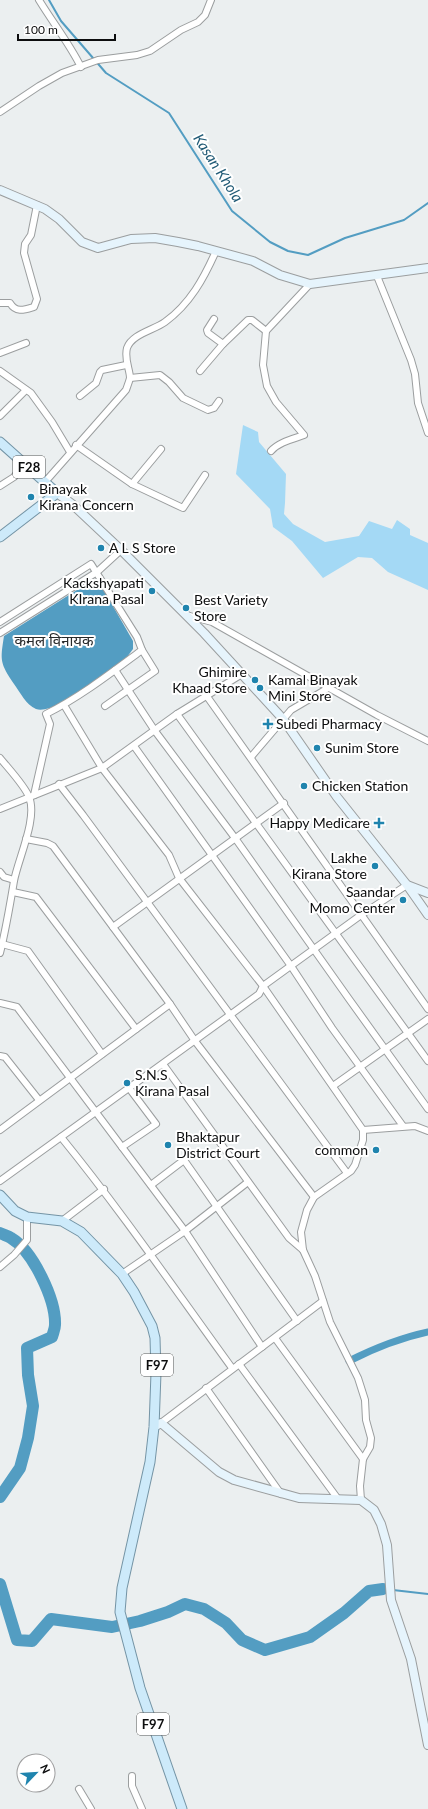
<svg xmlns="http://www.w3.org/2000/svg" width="428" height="1809" viewBox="0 0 428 1809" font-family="Lato,'Noto Sans Devanagari',sans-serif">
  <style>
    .green { fill: #a4d9f5 }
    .water { fill: #539dc2 }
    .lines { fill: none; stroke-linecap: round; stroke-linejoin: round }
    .stream { stroke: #539dc2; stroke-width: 2 }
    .canal { stroke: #539dc2; stroke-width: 7 }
    .river { stroke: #539dc2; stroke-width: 12 }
    .minor-casing { stroke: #9b9e9f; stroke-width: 8 }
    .secondary-casing { stroke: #9b9e9f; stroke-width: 10 }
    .primary-casing { stroke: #7494a5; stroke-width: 11 }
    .minor { stroke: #fff; stroke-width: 6 }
    .secondary { stroke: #e6f4fc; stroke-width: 8 }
    .primary { stroke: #cdeafa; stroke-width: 9 }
    .poi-dot { fill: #1f84ae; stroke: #fff; stroke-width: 1.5 }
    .labels { text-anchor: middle; stroke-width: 4; stroke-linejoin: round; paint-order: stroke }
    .shield { fill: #fff; stroke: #555656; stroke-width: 1 }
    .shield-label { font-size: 13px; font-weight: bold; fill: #0c0d0e }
    .poi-label { font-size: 14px; fill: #0c0d0e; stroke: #fff; text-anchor: start }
    .water-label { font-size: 15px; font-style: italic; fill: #235c77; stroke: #fff }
    .neighbourhood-label { font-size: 15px; fill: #282a2b; stroke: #fff }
  </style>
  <rect width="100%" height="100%" fill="#ebeff0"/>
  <polygon class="green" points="243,425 258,432 259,442 286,474 285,503 284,514 293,524 325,542 359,536 369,521 392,529 397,520 410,529 410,535 428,543 428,590 388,572 372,558 358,557 323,578 292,541 273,527 270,509 236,474"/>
  <path class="water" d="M92 582H96L102 587 133 641V649L127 657C111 669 55 716 36 709 26 705 20 692 14 684 0 663 0 661 4 636L88 583Z"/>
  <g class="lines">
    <g class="stream">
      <polyline points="49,0 61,21 106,73 169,113 232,211 270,242 288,251 308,255 345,238 404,220 428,203"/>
      <polyline points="383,1589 389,1590"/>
      <polyline points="393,1590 428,1594"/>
    </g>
    <path class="canal" d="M349 1361C375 1348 400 1338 428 1332"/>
    <g class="river">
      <path d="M0 1233C4 1235 8 1236 11 1238 33 1251 56 1300 55 1325 55 1329 53 1333 52 1337L27 1348 28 1375 33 1406 28 1438 20 1468 0 1497"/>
      <polyline points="0,1584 17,1640 32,1641 51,1619 112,1627 140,1621 168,1612 185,1604 204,1609 226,1623 242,1640 265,1650 310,1637 344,1613 369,1591 383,1589"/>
    </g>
    <g class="minor-casing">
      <g id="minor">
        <path d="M39 0C53 23 69 43 81 67"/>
        <polyline points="0,112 39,86 62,73 98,60 137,55 150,51 181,30 198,22 205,15 211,0"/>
        <polyline points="377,276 411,360 415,374 418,403 428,433"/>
        <path d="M0 303H10C16 313 24 310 34 307L37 299 24 253 25 244 31 235 37 205"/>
        <polyline points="214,319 207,330 208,333 223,344"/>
        <polyline points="0,353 26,343"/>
        <polyline points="0,371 31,393 52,422 70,452"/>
        <polyline points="200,371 223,344 248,320 252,320 266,331"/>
        <polyline points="130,378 160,375 169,382 183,398 208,410 214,408 219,401"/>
        <polyline points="80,396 96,383 100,372 102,370 126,365"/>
        <polyline points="0,416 26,390"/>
        <polyline points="76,445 132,484 183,508 205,475"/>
        <path d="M271 451C279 442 293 439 304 435L276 402 267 386 263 365 266 331 310 284"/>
        <path d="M45 482 126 390C127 387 129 382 130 378 130 370 124 359 127 348 132 334 154 330 165 322 190 304 204 278 216 251"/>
        <polyline points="132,484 161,449"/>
        <polyline points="0,486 14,477 24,464"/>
        <polyline points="186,615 212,622 377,715 428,741"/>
        <path d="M0 622 91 564 137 637 142 650C111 673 80 697 46 714L50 724 34 795"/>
        <polyline points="0,633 97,572 121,550"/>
        <polyline points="115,670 155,731 235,838 349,999 428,1109"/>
        <polyline points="206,695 428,1009"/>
        <polyline points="64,705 102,768 169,855 179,878 263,986 363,1130 363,1140 355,1165 351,1171 314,1197 307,1210 301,1232 303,1250 315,1276 330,1322 358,1378 365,1400 366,1420 371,1438 370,1447 363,1459 360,1486 361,1500"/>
        <polyline points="105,706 155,671 142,650"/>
        <polyline points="177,714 428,1061"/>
        <polyline points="134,746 291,966 332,1028 403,1126"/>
        <polyline points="251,757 291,710 330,687"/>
        <path d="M0 758C8 768 25 786 29 797 38 818 18 859 14 881 10 905 6 929 0 953"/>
        <polyline points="59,784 83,815 347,1173"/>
        <polyline points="0,809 102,768 177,714 242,674"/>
        <polyline points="26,839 47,843 53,846 170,1004 195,1041 314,1197"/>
        <polyline points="0,872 4,877 14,880"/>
        <polyline points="13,892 36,897 136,1029"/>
        <polyline points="113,927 284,803"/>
        <polyline points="2,944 28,951 102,1054"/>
        <polyline points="0,1003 17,1007 185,1231 262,1347"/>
        <polyline points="0,1056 5,1057 39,1100"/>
        <polyline points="163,1064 289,1238 303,1250"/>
        <polyline points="333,1086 428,1019"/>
        <polyline points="0,1130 170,1004"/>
        <polyline points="363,1130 415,1126 428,1131"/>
        <path d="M61 1137C122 1212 176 1291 232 1368"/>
        <polyline points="122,1147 156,1124 129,1088"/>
        <polyline points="0,1181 259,994 263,986 361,915 407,885"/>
        <polyline points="151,1185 184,1160 297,1321"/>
        <polyline points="62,1221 104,1189"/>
        <polyline points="0,1267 14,1255 27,1240 27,1217"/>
        <polyline points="122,1274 185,1231 248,1182"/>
        <polyline points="275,1338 363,1459"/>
        <polyline points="239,1364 338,1499"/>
        <polyline points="206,1388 281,1494"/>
        <polyline points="161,1423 323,1301"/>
        <polyline points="132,1776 132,1786 142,1809"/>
        <polyline points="79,1789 91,1809"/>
      </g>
    </g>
    <g class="secondary-casing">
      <g id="secondary">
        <polyline points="0,190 45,209 59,219 82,242 98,248 131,239 155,238 178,242 198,246 253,261 280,275 310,284 428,268"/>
        <polyline points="57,493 72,504 121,550 204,633 283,719 337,797 407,885 428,893"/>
        <polyline points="407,885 428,915"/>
        <polyline points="154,1427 161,1423 219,1472 234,1480 299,1498 361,1500 374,1510 381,1524 387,1545 391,1600 411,1659 428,1745"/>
      </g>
    </g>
    <g class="primary-casing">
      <g id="primary">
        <polyline points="0,442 57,493 0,537"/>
        <polyline points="0,1195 15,1211 27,1217 62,1221 81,1232 122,1274 134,1292 152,1326 155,1338 156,1373 154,1427 150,1462 122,1588 120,1612 140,1688 182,1809"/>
      </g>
    </g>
    <use href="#minor" class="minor"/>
    <use href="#secondary" class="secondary"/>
    <use href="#primary" class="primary"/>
  </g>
  <g class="poi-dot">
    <circle cx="31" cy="497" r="4"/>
    <circle cx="101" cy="548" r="4"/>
    <circle cx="152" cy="591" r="4"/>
    <circle cx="186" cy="608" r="4"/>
    <circle cx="255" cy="680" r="4"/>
    <circle cx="260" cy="688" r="4"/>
    <path d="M266 718h4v4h4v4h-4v4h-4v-4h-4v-4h4z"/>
    <circle cx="317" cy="748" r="4"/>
    <circle cx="304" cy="786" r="4"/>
    <path d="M377 817h4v4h4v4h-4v4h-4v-4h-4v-4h4z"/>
    <circle cx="375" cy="866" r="4"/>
    <circle cx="403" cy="900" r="4"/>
    <circle cx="127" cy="1083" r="4"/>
    <circle cx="168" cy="1145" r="4"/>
    <circle cx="376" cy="1150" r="4"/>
  </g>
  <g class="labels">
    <g class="shield">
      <rect x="13" y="456" width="32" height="22" rx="3"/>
      <rect x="141" y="1354" width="32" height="22" rx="3"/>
      <rect x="137" y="1713" width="32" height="22" rx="3"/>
    </g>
    <g class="shield-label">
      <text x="29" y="472">F28</text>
      <text x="157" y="1370">F97</text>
      <text x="153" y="1729">F97</text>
    </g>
    <g class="poi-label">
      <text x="39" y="494">Binayak<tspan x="39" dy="16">Kirana Concern</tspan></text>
      <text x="109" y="553">A L S Store</text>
      <text x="144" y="588" text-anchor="end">Kackshyapati<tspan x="144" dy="16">KIrana Pasal</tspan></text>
      <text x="194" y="605">Best Variety<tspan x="194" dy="16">Store</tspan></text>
      <text x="247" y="677" text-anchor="end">Ghimire<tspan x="247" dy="16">Khaad Store</tspan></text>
      <text x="268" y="685">Kamal Binayak<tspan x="268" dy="16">Mini Store</tspan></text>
      <text x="276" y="729">Subedi Pharmacy</text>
      <text x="325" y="753">Sunim Store</text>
      <text x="312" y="791">Chicken Station</text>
      <text x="370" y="828" text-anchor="end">Happy Medicare</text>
      <text x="367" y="863" text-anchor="end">Lakhe<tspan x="367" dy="16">Kirana Store</tspan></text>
      <text x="395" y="897" text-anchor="end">Saandar<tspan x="395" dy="16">Momo Center</tspan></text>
      <text x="135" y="1080">S.N.S<tspan x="135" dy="16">Kirana Pasal</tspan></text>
      <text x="176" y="1142">Bhaktapur<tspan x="176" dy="16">District Court</tspan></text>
      <text x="368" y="1155" text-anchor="end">common</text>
    </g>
    <g class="water-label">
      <text transform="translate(218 168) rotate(57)" y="5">Kasan Khola</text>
    </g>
    <g class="neighbourhood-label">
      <text x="54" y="646">कमल विनायक</text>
    </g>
  </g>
  <g transform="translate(36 1773) rotate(65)"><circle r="19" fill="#ffffff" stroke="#9e9e9f"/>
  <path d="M0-3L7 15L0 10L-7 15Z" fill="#1f84ae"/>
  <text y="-6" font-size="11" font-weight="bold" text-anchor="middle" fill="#0c0d0e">N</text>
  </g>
  <path d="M18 34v6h97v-6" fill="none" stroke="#0c0d0e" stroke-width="2"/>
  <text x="24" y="34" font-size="12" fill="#0c0d0e" stroke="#ffffff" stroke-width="3" paint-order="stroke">100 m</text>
</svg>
